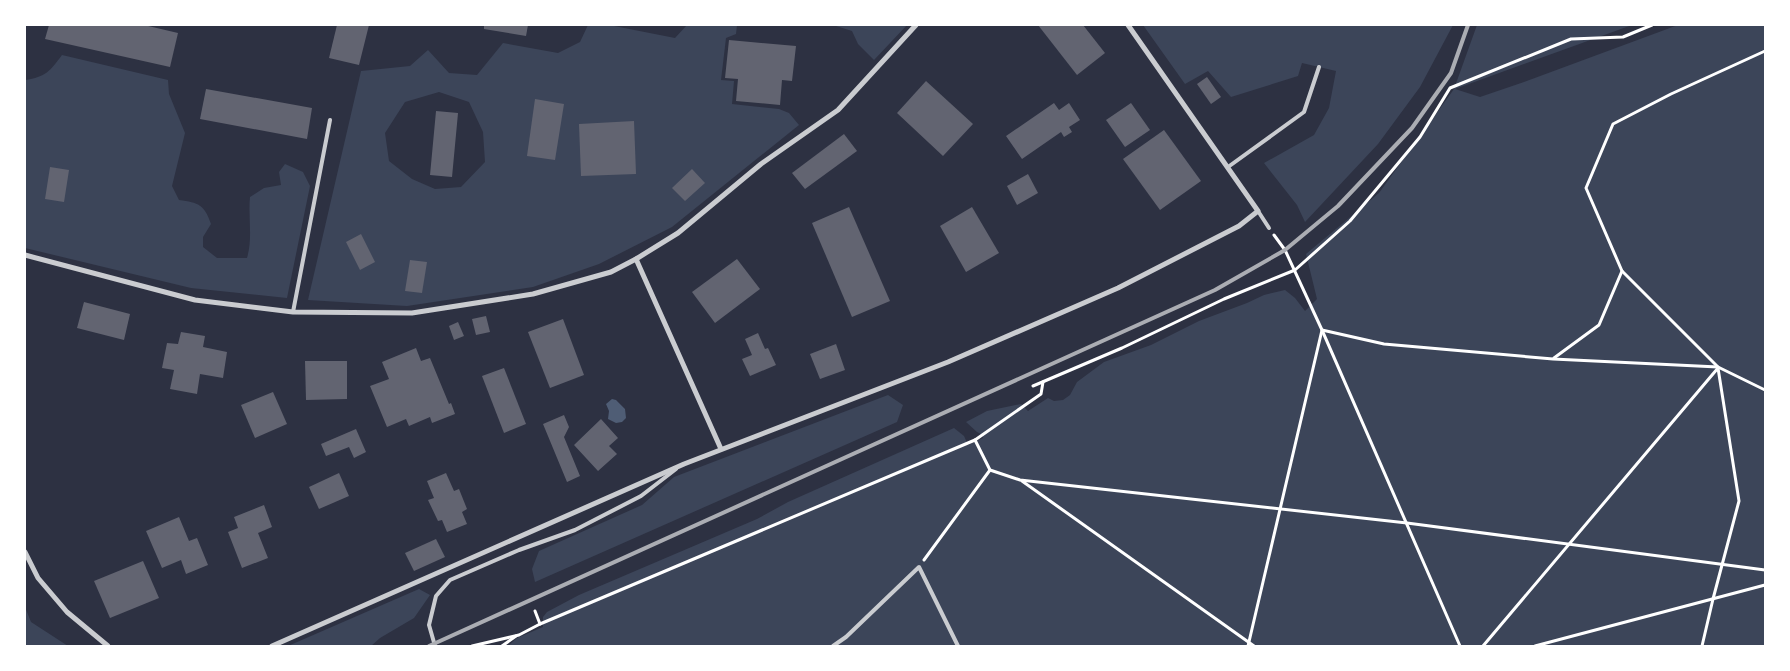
<svg xmlns="http://www.w3.org/2000/svg" width="1790" height="671" viewBox="0 0 1790 671" font-family="'Source Serif 4',serif">
  <style>
    .green { fill: #3c4559; fill-rule: evenodd }
    .water { fill: #4f5d75 }
    .building { fill: #626471 }
    .lines { fill: none; stroke-linecap: round; stroke-linejoin: round }
    .path { stroke: #fff; stroke-width: 3 }
    .service { stroke: #caccd0; stroke-width: 4 }
    .minor { stroke: #caccd0; stroke-width: 5 }
    .rail { stroke: #abadb3; stroke-width: 4 }
  </style>
  <rect width="100%" height="100%" fill="#2d3142"/>
  <g class="green">
    <path d="M588 25H609L675 38 687 25H737L736 34 726 38 721 80 734 81 732 104 779 109 789 113 799 125 672 227 599 264 533 287 407 306 308 300 361 71 410 66 428 50 449 73 477 75 503 43 558 53 580 42ZM439 92 469 102 483 132 485 162 461 187 435 189 412 179 389 161 385 133 405 102Z"/>
    <polygon points="833,25 907,25 874,60 858,44 852,31"/>
    <polygon points="1143,25 1453,25 1420,87 1378,144 1305,222 1297,205 1264,163 1314,135 1329,108 1336,71 1302,63 1298,76 1231,97 1208,71 1185,84"/>
    <polygon points="1477,25 1632,25 1455,89 1480,97 1524,82 1678,25 1765,25 1765,646 508,646 517,638 543,627 543,617 547,612 579,595 757,519 788,502 954,428 964,436 968,445 983,438 983,435 977,432 966,422 987,411 1021,404 1028,411 1048,398 1054,401 1063,400 1070,395 1077,382 1104,362 1151,345 1199,321 1247,303 1264,295 1285,290 1295,298 1305,311 1317,299 1306,254 1379,193 1454,89"/>
    <path d="M62 55 168 80 169 94 185 133 172 186 179 200C199 203 204 204 211 224L203 237V247L217 258H247C253 238 248 218 250 197L264 188 281 185 279 172 285 164 303 172 310 186 287 298 191 288 25 248V80C46 77 50 71 62 55Z"/>
    <polygon points="888,395 903,405 897,422 535,582 532,569 539,551 642,505 674,477"/>
    <polygon points="419,589 430,595 414,618 380,638 371,646 288,646"/>
    <polygon points="25,607 31,622 68,646 25,646"/>
  </g>
  <polygon class="water" points="612,399 616,400 625,409 626,418 622,422 616,423 608,419 609,411 606,404"/>
  <g class="building">
    <polygon points="49,25 144,25 178,33 170,67 45,39"/>
    <polygon points="337,25 369,25 359,65 329,58"/>
    <polygon points="484,25 528,25 526,36 484,29"/>
    <polygon points="1038,25 1083,25 1105,53 1077,75"/>
    <polygon points="729,40 796,46 792,81 782,80 780,105 736,101 738,79 725,78"/>
    <polygon points="1207,77 1221,97 1211,104 1197,84"/>
    <polygon points="926,81 973,124 943,156 897,113"/>
    <polygon points="206,89 312,108 307,139 200,119"/>
    <polygon points="535,99 564,104 555,160 527,156"/>
    <polygon points="1054,103 1059,110 1069,103 1080,120 1069,127 1072,132 1064,137 1061,132 1022,159 1006,136"/>
    <polygon points="1131,103 1150,130 1125,147 1106,120"/>
    <polygon points="436,111 458,113 452,177 430,175"/>
    <polygon points="634,121 636,174 581,176 579,124"/>
    <polygon points="1164,130 1201,181 1160,210 1123,159"/>
    <polygon points="844,134 857,151 805,189 792,173"/>
    <polygon points="50,167 69,170 64,202 45,199"/>
    <polygon points="692,169 705,183 685,201 672,188"/>
    <polygon points="1028,174 1038,193 1017,205 1007,186"/>
    <polygon points="849,207 890,301 852,317 812,223"/>
    <polygon points="972,207 999,253 966,272 940,226"/>
    <polygon points="361,234 375,262 360,270 346,242"/>
    <polygon points="737,259 760,289 715,323 692,292"/>
    <polygon points="410,260 427,262 422,293 405,291"/>
    <polygon points="84,302 130,314 124,340 77,328"/>
    <polygon points="486,316 490,332 476,335 472,319"/>
    <polygon points="563,319 584,375 550,388 528,332"/>
    <polygon points="458,322 464,336 454,340 449,326"/>
    <polygon points="181,332 205,336 203,347 227,352 223,378 200,374 197,394 170,389 174,370 162,368 167,343 178,344"/>
    <polygon points="758,333 765,349 768,348 776,365 750,376 742,359 752,355 745,339"/>
    <polygon points="836,344 845,370 820,379 810,354"/>
    <polygon points="416,348 421,361 430,358 449,404 451,403 455,414 432,423 430,417 409,426 406,419 387,427 370,386 389,379 382,362"/>
    <polygon points="305,361 347,361 347,399 306,400"/>
    <polygon points="504,368 526,424 504,433 482,376"/>
    <polygon points="273,392 287,424 255,438 241,405"/>
    <polygon points="564,415 569,427 564,437 580,476 567,482 543,424"/>
    <polygon points="601,419 618,438 609,446 617,454 598,471 574,445"/>
    <polygon points="356,429 366,452 354,458 349,447 326,456 321,444"/>
    <polygon points="339,473 349,496 319,509 309,487"/>
    <polygon points="446,473 454,491 459,489 467,509 462,512 467,524 447,532 442,520 438,521 428,500 434,498 427,481"/>
    <polygon points="264,505 272,527 258,533 268,558 242,568 228,532 238,528 234,517"/>
    <polygon points="179,517 189,541 197,538 208,565 186,574 181,560 162,568 146,531"/>
    <polygon points="436,539 445,557 414,571 405,553"/>
    <polygon points="143,561 159,598 110,618 94,581"/>
  </g>
  <g class="lines">
    <g class="path">
      <polyline points="1765,51 1671,94 1613,124 1586,188 1622,271 1718,367 1765,390"/>
      <polyline points="1274,235 1285,250 1322,330 1460,646"/>
      <polyline points="1554,358 1599,325 1622,271"/>
      <polyline points="1043,382 1041,394 975,440 990,470 1020,480 1407,523 1765,570"/>
      <polyline points="1033,386 1122,348 1224,299 1295,270 1350,221 1420,137 1450,88 1571,39 1623,37 1652,25"/>
      <polyline points="1022,481 1254,646"/>
      <polyline points="924,560 990,470"/>
      <polyline points="535,611 540,624"/>
      <polyline points="472,646 519,635 540,624 975,440"/>
      <polyline points="502,646 516,636"/>
      <polyline points="1248,646 1322,330 1384,344 1553,359 1718,367"/>
      <polyline points="1483,646 1718,368"/>
      <polyline points="1535,646 1765,585"/>
      <polyline points="1702,646 1713,599 1739,501 1718,368"/>
    </g>
    <g class="service">
      <polyline points="1228,167 1304,112 1319,67"/>
      <polyline points="1258,211 1269,228"/>
      <polyline points="293,312 330,120"/>
      <polyline points="435,646 429,625 436,596 450,580 519,550 575,530 641,496 676,469"/>
      <polyline points="833,646 846,637 919,567 958,646"/>
    </g>
    <g class="minor">
      <polyline points="25,255 195,300 293,312 412,313 533,294 611,272 636,259 678,233 761,164 838,110 916,25"/>
      <polyline points="636,259 721,449"/>
      <polyline points="25,552 38,578 67,612 108,646"/>
      <polyline points="272,646 684,464 948,362 1118,288 1239,226 1258,211 1128,25"/>
    </g>
    <polyline class="rail" points="429,646 1215,290 1285,250 1338,206 1412,128 1451,73 1468,25"/>
  </g>
  <rect width="1790" height="671" fill="none" stroke="#ffffff" stroke-width="52"/>
</svg>
